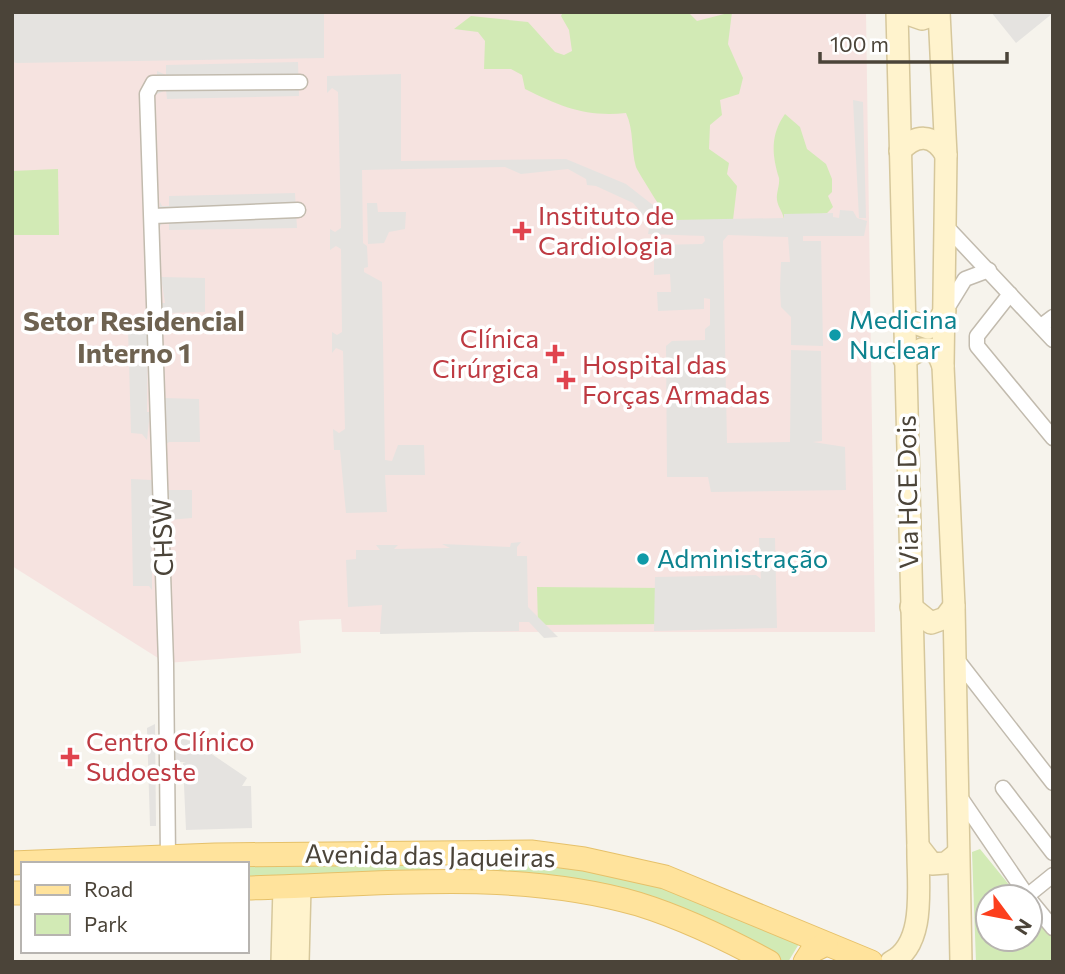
<svg xmlns="http://www.w3.org/2000/svg" width="1065" height="974" viewBox="0 0 1065 974" font-family="Commissioner,sans-serif">
  <style>
    .medical { fill: #f6e3e0 }
    .green { fill: #d2eab5 }
    .parking { fill: #e5e3e0 }
    .lines { fill: none; stroke-linecap: round; stroke-linejoin: round }
    .street-casing { stroke: #c2bbae; stroke-width: 17 }
    .secondary-casing { stroke: #d6c79b; stroke-width: 24 }
    .primary-casing { stroke: #e6c16a; stroke-width: 25 }
    .street { stroke: #fff; stroke-width: 14 }
    .secondary { stroke: #fff3cd; stroke-width: 21 }
    .primary { stroke: #ffe39c; stroke-width: 23 }
    .health-dot { fill: #e0444e; stroke: #fff; stroke-width: 2.5 }
    .culture-dot { fill: #0f9aa8; stroke: #fff; stroke-width: 2.5 }
    .labels { text-anchor: middle; stroke-width: 7; stroke-linejoin: round; paint-order: stroke }
    .health-label { font-size: 26px; fill: #be3a42; stroke: #fff; text-anchor: start }
    .culture-label { font-size: 26px; fill: #0d838f; stroke: #fff; text-anchor: start }
    .street-label { font-size: 26px; fill: #4b4439; stroke: #fff }
    .neighbourhood-label { font-size: 28px; font-weight: bold; fill: #6e6250; stroke: #fff }
  </style>
  <rect width="100%" height="100%" fill="#f6f3ec"/>
  <polygon class="medical" points="12,12 866,12 875,632 342,632 341,619 308,620 299,621 301,653 166,663 12,566"/>
  <g class="green">
    <path d="M563 12H688L697 21 732 12 728 44 743 78 739 94 720 100 722 115 710 125 709 149 729 163 727 174 737 186 733 220 671 222C668 220 638 172 636 167 631 150 634 130 626 113 586 117 561 107 525 89L522 75 511 69H484L485 41 478 32 454 29 471 16 528 22 555 52 564 55 572 51 569 30 561 16Z"/>
    <path d="M785 114 800 127 807 149 826 164 832 179V192L828 196 833 207 827 213 784 221C784 213 778 208 777 200 776 193 780 185 779 178 772 155 770 135 785 114Z"/>
    <polygon points="58,169 59,235 12,235 12,171"/>
    <polygon points="537,587 663,588 663,624 538,625"/>
    <polygon points="980,849 1019,897 988,897 988,939 1030,939 1030,911 1053,939 1053,962 976,962 972,852"/>
    <polygon points="541,861 623,873 802,939 788,962 780,962 740,939 452,873 452,864"/>
    <polygon points="247,864 434,864 426,871 247,881"/>
  </g>
  <g class="parking">
    <polygon points="12,12 324,12 324,58 17,63 12,62"/>
    <polygon points="991,12 1053,12 1053,13 1016,43"/>
    <polygon points="298,62 299,96 167,99 166,90 157,94 157,71 166,75 166,65"/>
    <polygon points="401,74 401,161 566,159 626,184 672,220 784,218 784,214 833,213 833,217 839,218 840,210 853,211 857,218 867,221 864,236 803,236 803,241 821,241 823,346 791,345 791,317 781,307 780,289 781,262 790,262 788,237 728,235 723,241 727,443 790,442 791,350 821,351 822,441 813,442 845,447 846,490 711,492 708,477 667,477 666,346 672,341 705,340 705,329 710,325 710,299 704,298 704,309 658,311 657,292 671,292 670,274 654,275 654,245 702,244 705,241 704,236 648,234 650,223 633,203 596,186 587,185 586,179 568,169 521,174 505,167 362,170 363,243 367,246 368,267 364,268 364,272 382,282 385,460 392,461 398,445 424,445 425,475 385,475 387,512 346,513 340,450 334,450 333,429 339,433 345,429 343,351 336,348 332,353 332,332 337,335 342,332 341,249 336,246 330,250 330,229 335,232 341,228 338,92 332,88 327,93 327,76"/>
    <polygon points="853,100 863,102 866,218 859,218"/>
    <polygon points="295,193 297,228 169,230 169,221 162,222 160,227 160,202 162,206 169,206 169,196"/>
    <polygon points="367,203 377,203 378,212 406,212 405,229 389,232 384,243 368,244"/>
    <polygon points="161,277 205,278 205,312 166,313 162,318 162,303 165,303"/>
    <polygon points="148,328 147,412 150,412 147,440 142,434 131,433 128,329"/>
    <polygon points="164,398 199,399 200,442 169,442 165,445 167,432"/>
    <polygon points="131,479 152,480 152,590 149,586 133,586"/>
    <polygon points="168,490 192,490 192,518 168,520"/>
    <polygon points="759,538 775,538 777,628 654,631 655,577 756,575 761,579"/>
    <polygon points="521,542 517,547 517,556 527,556 528,607 558,637 544,638 529,622 519,622 519,631 380,634 382,605 348,607 346,560 356,559 356,550 380,550 376,545 398,545 394,549 450,548 442,544 510,547 511,543"/>
    <polygon points="155,724 156,826 150,826 147,728"/>
    <polygon points="173,730 176,737 194,742 247,778 242,786 251,786 252,828 186,830 183,763 186,762 174,762"/>
  </g>
  <g class="lines">
    <g class="street-casing">
      <g id="street">
        <polyline points="153,216 298,210"/>
        <polyline points="944,224 1053,340"/>
        <polyline points="1010,294 977,336 977,346 1053,438"/>
        <polyline points="946,310 965,279 989,270"/>
        <polyline points="1041,326 1053,317"/>
        <polyline points="955,657 1053,783"/>
        <polyline points="1003,788 1053,853"/>
        <polyline points="958,794 1028,897"/>
        <polyline points="168,859 166,663 147,94 153,83 300,82"/>
        <polyline points="1027,896 1053,875"/>
        <polyline points="1030,900 1053,928"/>
      </g>
    </g>
    <g class="secondary-casing">
      <g id="secondary">
        <polyline points="902,12 922,19 939,13"/>
        <polyline points="939,12 946,155 943,366 954,606 961,962"/>
        <path d="M900 151C916 134 933 133 946 155"/>
        <polyline points="904,319 928,328 936,324 945,311"/>
        <polyline points="904,359 922,349 930,349 939,356 943,366"/>
        <polyline points="911,607 931,623 945,618 954,606"/>
        <polyline points="918,846 932,864 946,863 957,854"/>
        <polyline points="282,962 284,887"/>
        <polyline points="298,962 300,887"/>
        <path d="M891 962C928 944 917 881 918 846L897 12"/>
      </g>
    </g>
    <g class="primary-casing">
      <g id="primary">
        <polyline points="12,863 215,855 531,852 584,859 665,877 871,962"/>
        <path d="M247 888C374 885 513 868 638 904 683 918 727 939 769 962"/>
        <polyline points="12,893 23,893"/>
        <polyline points="805,962 812,951 826,944"/>
      </g>
    </g>
    <use href="#street" class="street"/>
    <use href="#secondary" class="secondary"/>
    <use href="#primary" class="primary"/>
  </g>
  <g class="health-dot">
    <path d="M518.5 220.5h7v7h7v7h-7v7h-7v-7h-7v-7h7z"/>
    <path d="M551.5 343.5h7v7h7v7h-7v7h-7v-7h-7v-7h7z"/>
    <path d="M562.5 369.5h7v7h7v7h-7v7h-7v-7h-7v-7h7z"/>
    <path d="M66.5 746.5h7v7h7v7h-7v7h-7v-7h-7v-7h7z"/>
  </g>
  <g class="culture-dot">
    <circle cx="835" cy="335" r="7"/>
    <circle cx="643" cy="559" r="7"/>
  </g>
  <g class="labels">
    <g class="health-label">
      <text x="538" y="225">Instituto de<tspan x="538" dy="30">Cardiologia</tspan></text>
      <text x="539" y="348" text-anchor="end">Clínica<tspan x="539" dy="30">Cirúrgica</tspan></text>
      <text x="582" y="374">Hospital das<tspan x="582" dy="30">Forças Armadas</tspan></text>
      <text x="86" y="751">Centro Clínico<tspan x="86" dy="30">Sudoeste</tspan></text>
    </g>
    <g class="culture-label">
      <text x="849" y="329">Medicina<tspan x="849" dy="30">Nuclear</tspan></text>
      <text x="657" y="568">Administração</text>
    </g>
    <g class="street-label">
      <text transform="translate(908 492) rotate(-91)" y="9">Via HCE Dois</text>
      <text transform="translate(163 537) rotate(-92)" y="9">CHSW</text>
      <text transform="translate(430 856) rotate(1)" y="9">Avenida das Jaqueiras</text>
    </g>
    <g class="neighbourhood-label">
      <text x="134" y="331">Setor Residencial<tspan x="134" dy="32">Interno 1</tspan></text>
    </g>
  </g>
  <rect width="1065" height="974" fill="none" stroke="#4b4439" stroke-width="28"/>
  <rect x="21" y="862" width="228" height="91" fill="#ffffff" stroke="#b7b4b0" stroke-width="2"/>
  <rect x="35" y="885" width="35" height="10" fill="#ffe39c" stroke="#b7b4b0" stroke-width="2"/>
  <text x="84" y="897" font-size="21" fill="#4b4439">Road</text>
  <rect x="35" y="914" width="35" height="21" fill="#d2eab5" stroke="#b7b4b0" stroke-width="2"/>
  <text x="84" y="932" font-size="21" fill="#4b4439">Park</text>
  <g transform="translate(1009 918) rotate(122)"><circle r="33" fill="#ffffff" stroke="#b7b4b0" stroke-width="2"/>
  <path d="M0-5L12 26L0 18L-12 26Z" fill="#fc3f1d"/>
  <text y="-10" font-size="19" font-weight="bold" text-anchor="middle" fill="#4b4439">N</text>
  </g>
  <path d="M820 52v10h187v-10" fill="none" stroke="#4b4439" stroke-width="3.5"/>
  <text x="830" y="52" font-size="21" fill="#4b4439" stroke="#ffffff" stroke-width="5" paint-order="stroke">100 m</text>
</svg>
